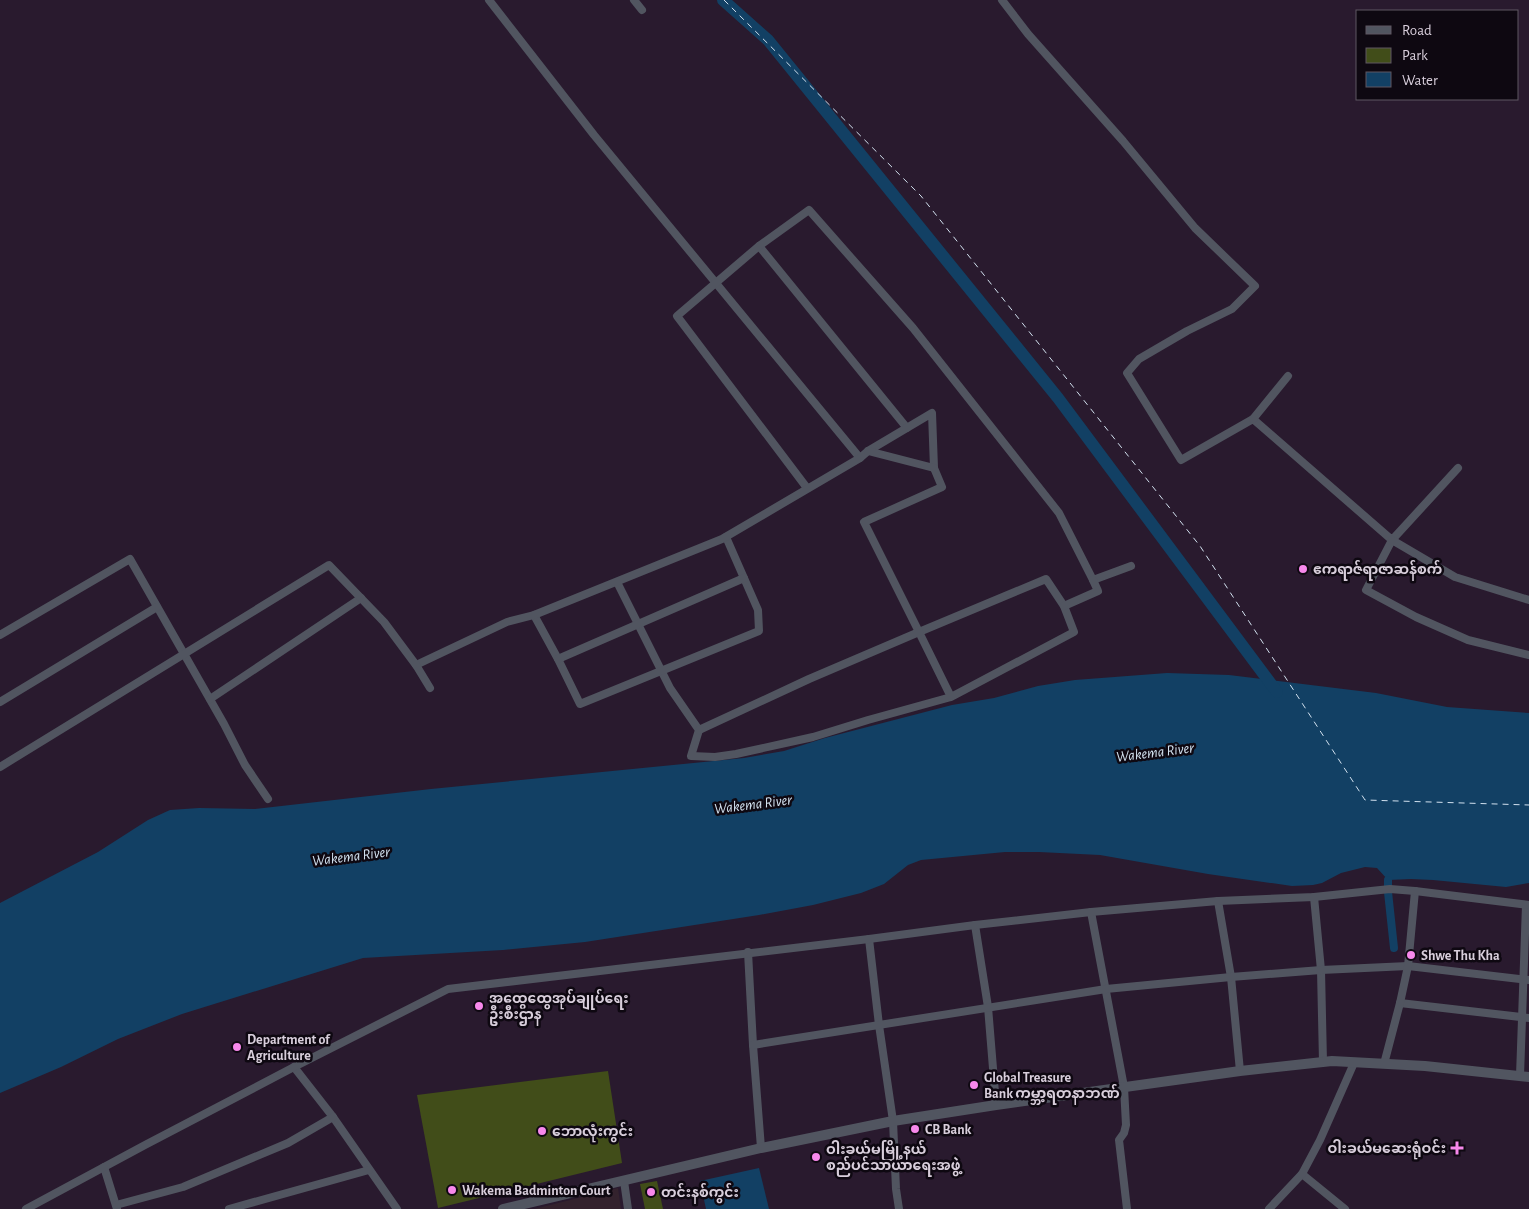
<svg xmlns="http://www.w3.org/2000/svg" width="1529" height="1209" viewBox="0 0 1529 1209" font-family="'Alegreya Sans','Noto Sans Myanmar',sans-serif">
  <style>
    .education { fill: #33222d }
    .green { fill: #414d19 }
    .water { fill: #124064 }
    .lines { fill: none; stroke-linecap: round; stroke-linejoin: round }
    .canal { stroke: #124064; stroke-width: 8 }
    .river { stroke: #124064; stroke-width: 12 }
    .ferry { stroke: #d2e1ef; stroke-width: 1; stroke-dasharray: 6 5; stroke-linecap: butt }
    .minor { stroke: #515560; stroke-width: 8 }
    .tertiary { stroke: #515560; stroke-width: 10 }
    .poi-dot { fill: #f788eb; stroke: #0e0811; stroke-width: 2 }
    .labels { text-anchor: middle; stroke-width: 5; stroke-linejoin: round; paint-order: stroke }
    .poi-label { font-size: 14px; font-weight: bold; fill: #d8cedb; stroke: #0e0811; text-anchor: start }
    .water-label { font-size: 15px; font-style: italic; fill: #d2e1ef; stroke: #0e0811 }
  </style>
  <rect width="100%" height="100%" fill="#291a2e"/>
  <polygon class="education" points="618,1188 621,1209 534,1209"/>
  <g class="green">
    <polygon points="608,1071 622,1163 438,1208 417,1095"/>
    <polygon points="657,1181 663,1209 645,1209 640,1184"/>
  </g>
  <g class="water">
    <polygon points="1167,673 1229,675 1376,693 1447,707 1529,713 1529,883 1506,887 1433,880 1411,879 1388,880 1377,868 1365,867 1341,873 1322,883 1313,885 1292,886 1208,874 1100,855 1039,852 1005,852 921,860 908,865 884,884 861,893 813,905 759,915 585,942 503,950 363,958 182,1014 118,1039 61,1067 0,1093 0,903 98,852 148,820 170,810 199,808 255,809 431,789 744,758 784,751 825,738 952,705 994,698 1038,686 1075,680"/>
    <polygon points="759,1168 769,1209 706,1209 700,1181"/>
  </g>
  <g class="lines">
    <g class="canal">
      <polyline points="1388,880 1388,887"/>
      <polyline points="1388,892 1394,948"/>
    </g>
    <polyline class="river" points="723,0 768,40 1058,398 1277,692"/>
    <polyline class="ferry" points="724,0 921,196 1200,546 1365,800 1529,805"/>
    <g class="minor">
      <polyline points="489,0 594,135 860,458"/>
      <polyline points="634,0 642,10"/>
      <polyline points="1002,0 1028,34 1123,141 1195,228 1255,286 1232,309 1187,331 1139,359 1127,373 1181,460 1253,419 1392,540 1458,468"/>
      <polyline points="759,246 907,428"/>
      <polyline points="1253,419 1288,376"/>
      <polyline points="807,488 677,316 759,246 809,210 913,328 1059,513 1093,580 1131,566"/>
      <polyline points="617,582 670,688 699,730 691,756 715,757 736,754 813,737 868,720 951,697 1074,632 1064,606 1046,579 919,632 951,697"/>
      <polyline points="1529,600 1455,577 1392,540 1366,590 1416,617 1468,640 1529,655"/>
      <polyline points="1064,606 1098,591 1093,580"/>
      <polyline points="534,615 558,659 580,704 759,631 758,610 726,537"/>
      <polyline points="0,635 130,559 224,724 245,765 268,799"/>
      <polyline points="558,659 744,578"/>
      <polyline points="416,665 507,622 534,615 722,539 860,458 868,451 932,413 934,468"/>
      <polyline points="210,699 361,598"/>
      <polyline points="0,702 157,607"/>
      <polyline points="699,730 809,679 919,632 864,522 942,487 934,468 868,451"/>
      <polyline points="0,767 329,565 384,622 416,665 430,688"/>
      <polyline points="1314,897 1321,970 1323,1062"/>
      <polyline points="1218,901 1231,977 1240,1071"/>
      <polyline points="1091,912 1124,1087 1126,1125 1124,1133 1119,1140 1127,1209"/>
      <polyline points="975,925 988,1007 996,1105"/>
      <polyline points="869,939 879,1025 893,1121 896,1189 899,1209"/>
      <polyline points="748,952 753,1045 761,1148"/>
      <polyline points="1400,1003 1529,1018"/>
      <polyline points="753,1045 1106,989 1231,977 1321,970 1408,966 1529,980"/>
      <polyline points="1384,1064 1400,1003 1408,966 1415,891"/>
      <polyline points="294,1067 333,1117 397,1209"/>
      <polyline points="1520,1076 1526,905"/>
      <polyline points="104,1167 117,1209"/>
      <polyline points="1302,1174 1345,1209"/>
      <polyline points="624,1181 628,1209"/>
      <polyline points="116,1205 183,1187 288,1143 333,1117"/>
      <polyline points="26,1209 145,1145 294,1067 448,989 869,939 975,925 1091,912 1218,901 1314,897 1390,889 1415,891 1529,905"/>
      <polyline points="229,1209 369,1170"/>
      <polyline points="1269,1209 1302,1174 1320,1140 1354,1063"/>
    </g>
    <polyline class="tertiary" points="503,1209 761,1148 893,1121 996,1105 1240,1071 1332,1061 1425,1066 1529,1077"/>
  </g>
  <g class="poi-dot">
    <circle cx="1303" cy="569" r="5"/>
    <circle cx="1411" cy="955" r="5"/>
    <circle cx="479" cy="1006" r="5"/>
    <circle cx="237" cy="1047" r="5"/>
    <circle cx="974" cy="1085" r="5"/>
    <circle cx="915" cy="1129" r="5"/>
    <circle cx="542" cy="1131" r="5"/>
    <path d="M1454.5 1140.5h5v5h5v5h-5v5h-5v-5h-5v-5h5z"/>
    <circle cx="816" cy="1157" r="5"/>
    <circle cx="452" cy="1190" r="5"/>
    <circle cx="651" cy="1192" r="5"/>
  </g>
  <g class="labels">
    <g class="poi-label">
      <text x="1313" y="574">ဧကရာဇ်ရာဇာဆန်စက်</text>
      <text x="1421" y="960">Shwe Thu Kha</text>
      <text x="489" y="1003">အထွေထွေအုပ်ချုပ်ရေး<tspan x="489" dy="16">ဦးစီးဌာန</tspan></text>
      <text x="247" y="1044">Department of<tspan x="247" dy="16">Agriculture</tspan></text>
      <text x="984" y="1082">Global Treasure<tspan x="984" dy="16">Bank ကမ္ဘာ့ရတနာဘဏ်</tspan></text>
      <text x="925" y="1134">CB Bank</text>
      <text x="552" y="1136">ဘောလုံးကွင်း</text>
      <text x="1446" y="1153" text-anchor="end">ဝါးခယ်မဆေးရုံဝင်း</text>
      <text x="826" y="1154">ဝါးခယ်မမြို့နယ်<tspan x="826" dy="16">စည်ပင်သာယာရေးအဖွဲ့</tspan></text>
      <text x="462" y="1195">Wakema Badminton Court</text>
      <text x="661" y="1197">တင်းနစ်ကွင်း</text>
    </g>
    <g class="water-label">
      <text transform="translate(1155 752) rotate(-7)" y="5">Wakema River</text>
      <text transform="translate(753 804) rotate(-7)" y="5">Wakema River</text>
      <text transform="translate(351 856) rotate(-7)" y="5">Wakema River</text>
    </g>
  </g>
  <rect x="1356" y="10" width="162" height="90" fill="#0e0811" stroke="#5f5762"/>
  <rect x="1366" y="26" width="25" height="8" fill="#515560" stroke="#5f5762"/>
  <text x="1402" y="35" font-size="15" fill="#d8cedb">Road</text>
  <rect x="1366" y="48" width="25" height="15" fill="#414d19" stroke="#5f5762"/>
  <text x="1402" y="60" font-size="15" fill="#d8cedb">Park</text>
  <rect x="1366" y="72" width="25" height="15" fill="#124064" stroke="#5f5762"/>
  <text x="1402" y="85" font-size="15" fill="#d8cedb">Water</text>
</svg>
